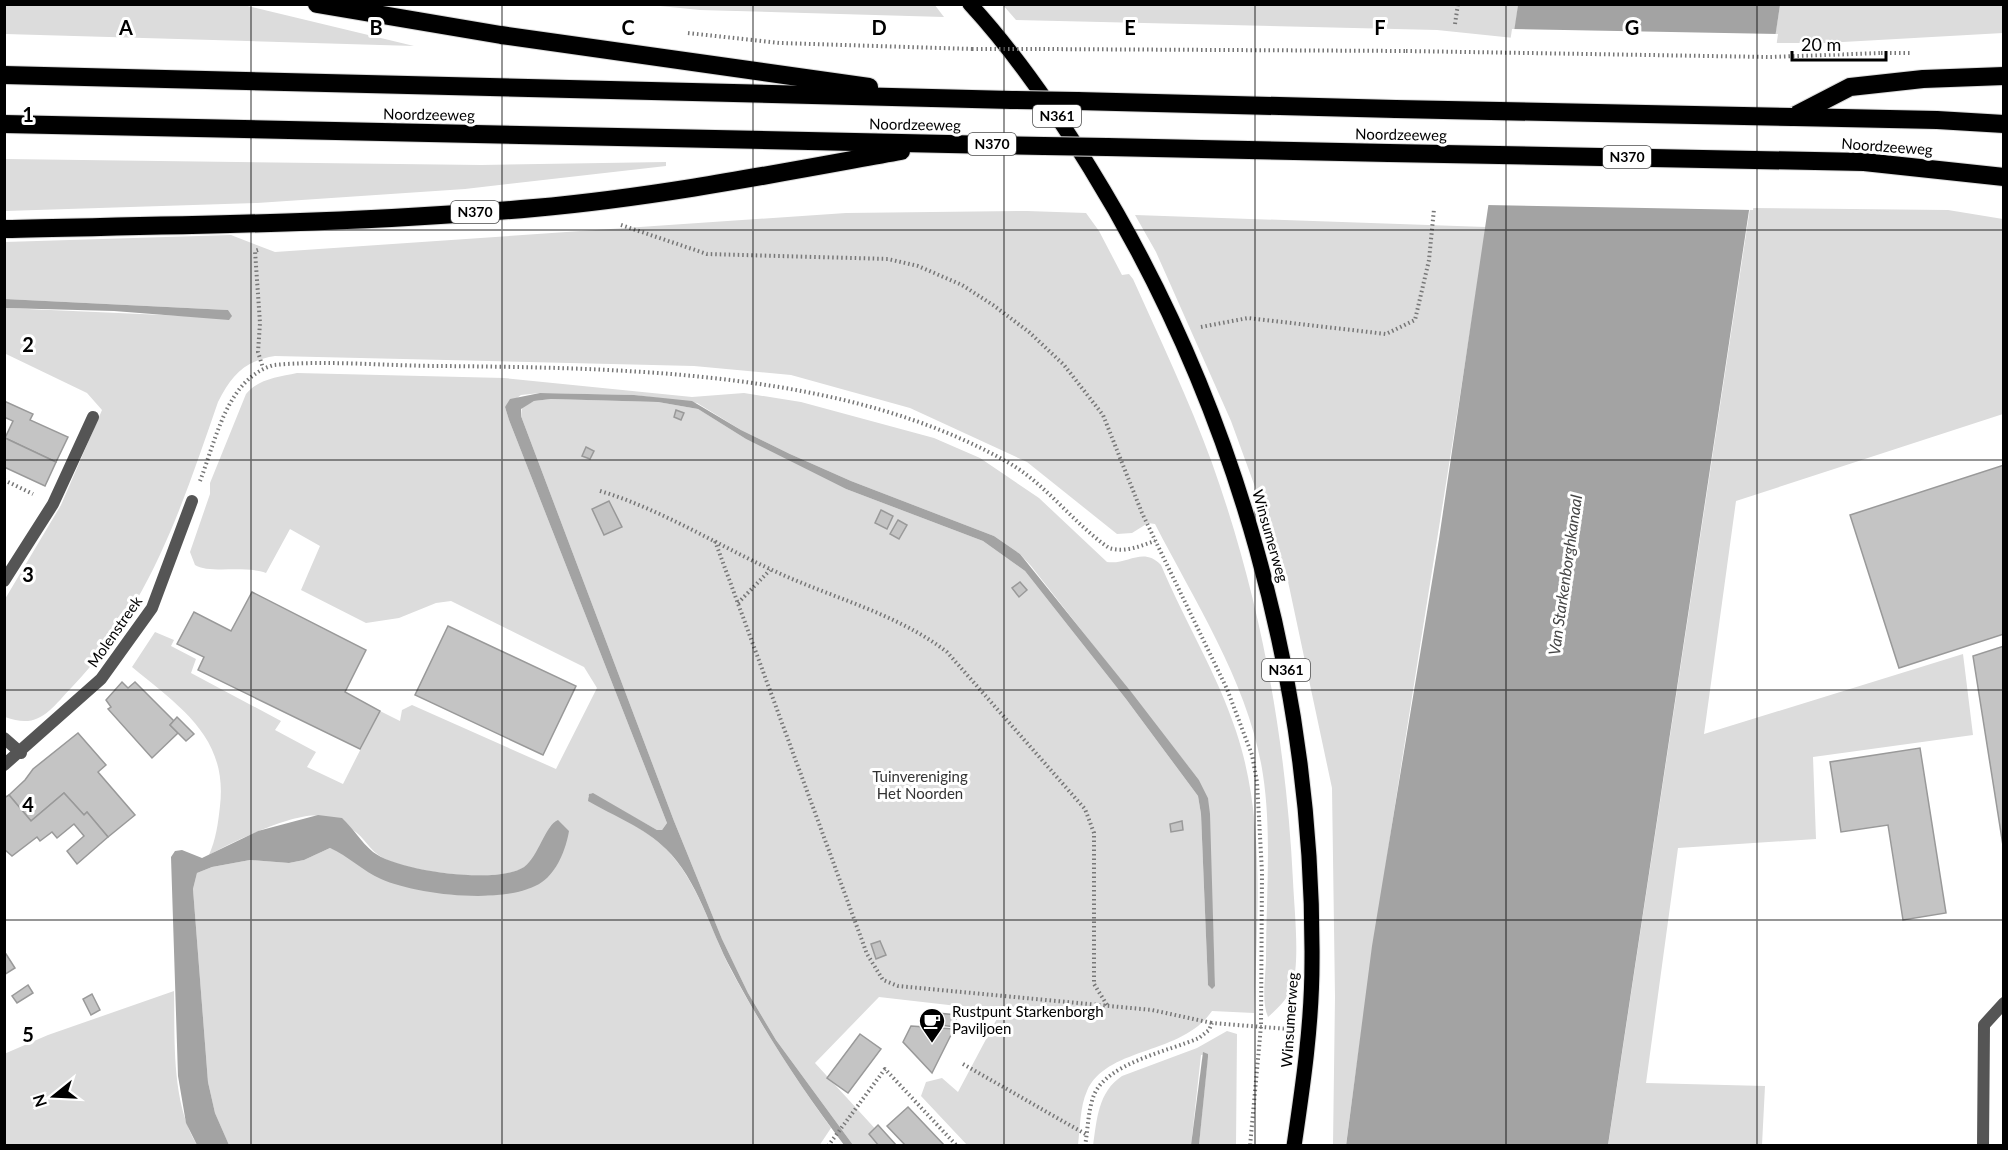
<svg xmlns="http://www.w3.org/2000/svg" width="2008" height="1150" viewBox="0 0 2008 1150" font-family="Lato,sans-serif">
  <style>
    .green { fill: #dcdcdc }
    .water { fill: #a3a3a3 }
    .pier { fill: #fff }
    .building { fill: #c4c4c4; stroke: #999; stroke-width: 1.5 }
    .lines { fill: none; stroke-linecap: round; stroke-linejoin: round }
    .primary-casing { stroke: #dbdbdb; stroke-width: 17 }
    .highway-casing { stroke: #dbdbdb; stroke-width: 20 }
    .path { stroke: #777; stroke-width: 4; stroke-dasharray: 1.5 3; stroke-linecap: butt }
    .street { stroke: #555; stroke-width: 12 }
    .primary { stroke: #000; stroke-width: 15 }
    .highway { stroke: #000; stroke-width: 18 }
    .highway-bridge-casing { stroke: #dbdbdb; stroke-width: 20; stroke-linecap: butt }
    .path-bridge { stroke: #777; stroke-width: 4; stroke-dasharray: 1.5 3; stroke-linecap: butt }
    .highway-bridge { stroke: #000; stroke-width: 18 }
    .grid { fill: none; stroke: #000; stroke-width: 1.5; stroke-opacity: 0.55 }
    .labels { text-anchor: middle; stroke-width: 6; stroke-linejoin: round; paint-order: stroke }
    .shield { fill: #fff; stroke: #4c4c4c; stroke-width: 1.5 }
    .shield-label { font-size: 14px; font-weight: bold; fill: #000 }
    .street-label { font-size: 15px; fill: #000; stroke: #fff }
    .park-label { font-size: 15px; fill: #333; stroke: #fff }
    .poi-label { font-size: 15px; fill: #000; stroke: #fff; text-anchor: start }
    .water-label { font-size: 16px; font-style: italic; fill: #444; stroke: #fff }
    .grid-label { font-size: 20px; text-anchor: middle; font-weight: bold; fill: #000; stroke: #fff; stroke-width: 6; stroke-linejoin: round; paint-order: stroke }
  </style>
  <rect width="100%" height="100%" fill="#fff"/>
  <g class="green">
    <polygon points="239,4 414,46 5,34 5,5"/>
    <polygon points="934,4 944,17 700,10 650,5"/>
    <polygon points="1003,5 1518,5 1514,38 1437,30 1016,20"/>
    <polygon points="1780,5 2003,5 2003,33 1825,43 1774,43"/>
    <polygon points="5,159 481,165 666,162 666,166 465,189 257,203 5,211"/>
    <polygon points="1750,208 1948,210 2003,219 2003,414 1736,501 1704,734 1963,654 1973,735 1813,757 1816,839 1678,848 1646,1083 1765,1086 1762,1145 1608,1146"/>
    <path d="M1027 211 1086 213 1099 231 1122 275 1129 274 1133 279C1160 339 1189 400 1212 463 1260 597 1286 738 1293 881 1294 907 1301 967 1291 989 1286 1001 1277 1009 1268 1017 1261 1001 1266 975 1266 958 1266 898 1272 834 1263 775 1250 686 1196 604 1155 524L1148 523 1132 533 1117 534 1027 462 910 408 791 375 694 366 275 356C244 361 232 375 218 402 182 506 150 606 72 687 50 710 39 730 5 717V599L61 505 102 410 87 393 6 354 5 357V308L231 318 228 310 5 299V242L231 235 275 252 846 213Z"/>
    <path d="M1135 215 1486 227C1440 533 1386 838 1346 1145H1333L1335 997 1332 788 1286 572 1231 421 1156 252Z"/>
    <path d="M297 373 504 378 692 397 744 393 801 402 934 438 980 458 1039 498 1107 562C1128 565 1143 546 1161 565 1184 620 1217 673 1236 731 1266 820 1257 921 1254 1013L1212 1011C1181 1056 1107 1046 1087 1091 1080 1106 1080 1129 1078 1145L968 1146 921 1096 926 1082 942 1078 958 1092 1001 1011 879 997 815 1063 890 1145H853L776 1040 748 993 722 939 674 821 521 416 522 407 534 401 551 399 658 402 698 409 746 439 846 489 983 541 1025 571 1126 699 1198 796 1201 814 1208 985 1215 986 1208 798 1199 780 1031 566 1020 554 994 536 851 481 790 454 741 430 697 403 634 395 540 393 521 395 505 407 509 420 667 823 662 830H657L591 793 588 797C610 811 650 832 667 850 698 882 711 931 731 970 761 1026 794 1077 831 1128L819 1146 229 1145 215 1113 208 1082 193 889 197 873 212 867 250 860 289 863 304 860 330 848 460 894 487 896 530 888 551 824C545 840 536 861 521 869 493 883 410 872 383 858 370 851 364 837 353 830 345 824 329 818 320 816 297 811 229 843 209 855 216 839 218 824 220 806 228 737 180 707 132 667L155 632 174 640 171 646 196 659 191 673 281 721 275 730 316 752 307 767 343 784 380 711 400 721 402 710 412 705 556 769 597 688 584 667 451 601 436 603 399 618 366 623 301 590 320 546 290 529 266 573C245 565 208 574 195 565L190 552 210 494V483L246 394C258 379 278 377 297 373Z"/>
    <path d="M174 991C175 1040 171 1102 197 1145H5L4 1054 48 1035Z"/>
    <path d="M1227 1031 1237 1034 1236 1145H1199L1208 1054 1201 1055 1191 1145 1093 1146C1097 1119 1098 1092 1122 1076L1197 1048Z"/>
  </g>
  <g class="water">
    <polygon points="1518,5 1780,5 1608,1145 1346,1146 1372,946 1439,539"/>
    <polygon points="5,299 228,310 232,316 229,320 114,311 5,308"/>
    <path d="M540 393 634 395 692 401 741 430 790 454 851 481 994 536 1020 554 1132 693 1199 780 1208 798 1210 814 1215 986 1212 989 1208 985 1201 814 1198 796 1126 699 1025 571 983 541 846 489 746 439 698 409 658 402 551 399 534 401 521 409V416L674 821 722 939 748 993 776 1040 853 1145H844C802 1089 764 1032 731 969 710 930 698 880 666 849 645 828 614 816 588 801L589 794 593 793 657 830H662L667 823 509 420 505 407 510 399Z"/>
    <path d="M318 815 342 818C353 828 361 842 373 852 397 871 497 885 524 867 539 856 545 825 558 820L569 831C566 849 557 872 542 882 508 906 417 895 381 879 363 871 348 856 330 848L304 860 289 863 250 860 212 867 197 873 193 889 208 1082 215 1113 229 1145H197L186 1123 178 1076 171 857 175 851 182 850 202 858 258 831Z"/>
    <polygon points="1203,1052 1208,1054 1208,1057 1199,1145 1191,1145"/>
  </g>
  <polygon class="pier" points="1512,29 1778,34 1753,210 1486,205"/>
  <g class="building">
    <polygon points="4,401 33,414 30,420 68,437 56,462 5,438 13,421 4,417"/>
    <polygon points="676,410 684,413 681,420 674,417"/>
    <polygon points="5,438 56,462 45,486 4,467"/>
    <polygon points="586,447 594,451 590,459 582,456"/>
    <polygon points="2004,465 2004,634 1899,668 1850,515"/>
    <polygon points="609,501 622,527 604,535 592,509"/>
    <polygon points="881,510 893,516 887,529 875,523"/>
    <polygon points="898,520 907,525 899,539 890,534"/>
    <polygon points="1020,582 1027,590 1019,597 1012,588"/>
    <polygon points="252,592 366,650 345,692 380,711 360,749 198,670 204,657 177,644 194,612 231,631"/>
    <polygon points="448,626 576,686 543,755 415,695"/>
    <polygon points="2004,646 2004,852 1973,656"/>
    <polygon points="122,682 128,688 135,682 174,721 170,725 178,733 152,758 108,709 111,707 106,700"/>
    <polygon points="177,717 194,734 186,741 170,725"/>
    <polygon points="78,733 106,765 98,772 135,815 108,837 87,812 84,815 64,793 31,821 9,795 25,780 33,769"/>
    <polygon points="1920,748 1946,913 1903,920 1888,825 1841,832 1830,762"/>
    <polygon points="64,793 84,815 87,812 108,837 77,864 67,851 84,836 74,824 57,838 52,832 40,841 37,837 12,856 4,849 4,798 9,795 31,821"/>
    <polygon points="1182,821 1183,830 1171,832 1170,824"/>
    <polygon points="880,941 886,955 876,959 871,944"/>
    <polygon points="6,954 15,968 4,975 4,955"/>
    <polygon points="28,985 33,993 17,1003 12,996"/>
    <polygon points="92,994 100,1010 91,1015 83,999"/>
    <polygon points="927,1012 957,1015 955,1027 925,1023"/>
    <polygon points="911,1026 954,1029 932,1073 903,1042"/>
    <polygon points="860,1034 881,1049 848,1093 827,1078"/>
    <polygon points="908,1107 945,1146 906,1146 887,1126"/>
    <polygon points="878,1125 897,1146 879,1146 869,1134"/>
  </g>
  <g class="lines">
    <g class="primary-casing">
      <path id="primary" d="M970 4C1016 54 1055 111 1090 168 1236 404 1314 684 1312 962 1312 1024 1303 1085 1294 1146"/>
    </g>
    <g class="highway-casing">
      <g id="highway">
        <polyline points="317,4 501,35 869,87"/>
        <polyline points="4,75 1012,100"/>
        <polyline points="1077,101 1396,109"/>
        <polyline points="1792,117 1850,87 1923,79 2004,76"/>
        <polyline points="1794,117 1937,120 2004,124"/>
        <polyline points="4,124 1044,146"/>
        <polyline points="1107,147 1389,153"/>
        <polyline points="1864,162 2004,177"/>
        <path d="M4 229C181 225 358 224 534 208 657 197 779 173 901 151"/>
      </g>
    </g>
    <g class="path">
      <polyline points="1455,24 1458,4"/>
      <polyline points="688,33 780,43 972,49"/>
      <polyline points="1039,49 1406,51"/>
      <polyline points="1881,53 1910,53"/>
      <polyline points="621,225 707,254 888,259 918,266 962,285 993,305 1029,332 1064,365 1103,415 1142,513 1227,689 1252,755 1257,782 1262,872 1261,1026 1250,1146"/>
      <polyline points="258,250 255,251 260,323 258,352 263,368"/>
      <polyline points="1201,327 1248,318 1386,334 1415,320 1429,260 1434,209"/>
      <polyline points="4,480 33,494"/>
      <path d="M200 481C216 440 227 378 274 365 325 360 389 366 442 366 624 368 847 370 1009 463 1047 485 1073 523 1109 548 1125 553 1140 546 1155 541"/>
      <path d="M600 491C660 509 714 543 770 569 828 597 895 612 947 652L1085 809 1094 833V984L1107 1005"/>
      <polyline points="715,541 867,954 883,980 898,986 1152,1010 1212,1023"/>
      <polyline points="738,603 770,570"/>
      <polyline points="963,1064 1087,1135"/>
      <polyline points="828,1146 885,1069 957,1146"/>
      <path d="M1085 1146C1088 1129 1088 1110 1094 1095 1107 1063 1169 1051 1199 1038L1209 1030 1212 1023 1288 1029"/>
    </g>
    <g class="street">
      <polyline points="4,581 53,504 93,417"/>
      <polyline points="4,738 21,753"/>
      <polyline points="4,765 101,679 152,608 192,501"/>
      <polyline points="1983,1146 1984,1025 2004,1003"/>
    </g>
    <use href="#primary" class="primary"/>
    <use href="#highway" class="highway"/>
    <g class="highway-bridge-casing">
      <g id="highway-bridge">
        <polyline points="1012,100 1077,101"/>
        <polyline points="1396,109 1792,117"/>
        <polyline points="1044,146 1107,147"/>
        <polyline points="1389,153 1864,162"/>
      </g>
    </g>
    <g class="path-bridge">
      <polyline points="972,49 1039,49"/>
      <polyline points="1406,51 1769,57 1881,53"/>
    </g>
    <use href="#highway-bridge" class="highway-bridge"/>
  </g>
  <path class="grid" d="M251 4V1146M502 4V1146M753 4V1146M1004 4V1146M1255 4V1146M1506 4V1146M1757 4V1146M4 230H2004M4 460H2004M4 690H2004M4 920H2004"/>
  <defs>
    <g id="cafe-pin" transform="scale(1.35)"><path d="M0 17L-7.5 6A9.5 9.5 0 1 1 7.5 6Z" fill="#000" stroke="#fff"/><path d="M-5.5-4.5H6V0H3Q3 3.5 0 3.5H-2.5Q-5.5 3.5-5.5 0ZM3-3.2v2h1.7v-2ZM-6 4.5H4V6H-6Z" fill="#fff"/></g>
  </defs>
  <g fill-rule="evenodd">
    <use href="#cafe-pin" x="932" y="1021"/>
  </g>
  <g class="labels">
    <g class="shield">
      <rect x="1033" y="105" width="48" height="22" rx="4.5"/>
      <rect x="968" y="133" width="48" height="22" rx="4.5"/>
      <rect x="1603" y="146" width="48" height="22" rx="4.5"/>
      <rect x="451" y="201" width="48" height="22" rx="4.5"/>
      <rect x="1262" y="659" width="48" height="22" rx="4.5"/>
    </g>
    <g class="shield-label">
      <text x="1057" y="121">N361</text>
      <text x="992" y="149">N370</text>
      <text x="1627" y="162">N370</text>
      <text x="475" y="217">N370</text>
      <text x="1286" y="675">N361</text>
    </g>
    <g class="street-label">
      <text transform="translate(429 115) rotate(1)" y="5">Noordzeeweg</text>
      <text transform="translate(915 125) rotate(1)" y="5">Noordzeeweg</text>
      <text transform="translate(1401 135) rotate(1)" y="5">Noordzeeweg</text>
      <text transform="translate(1887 147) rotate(4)" y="5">Noordzeeweg</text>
      <text transform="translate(1270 536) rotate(74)" y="5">Winsumerweg</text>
      <text transform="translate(115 632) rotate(-55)" y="5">Molenstreek</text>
      <text transform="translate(1290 1020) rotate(-86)" y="5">Winsumerweg</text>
    </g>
    <g class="park-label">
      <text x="920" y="782">Tuinvereniging<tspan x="920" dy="17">Het Noorden</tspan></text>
    </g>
    <g class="poi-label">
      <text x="952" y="1017">Rustpunt Starkenborgh<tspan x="952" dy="17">Paviljoen</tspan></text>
    </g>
    <g class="water-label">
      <text transform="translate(1565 575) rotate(-82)" y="6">Van Starkenborghkanaal</text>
    </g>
  </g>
  <g class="grid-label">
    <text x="126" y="35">A</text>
    <text x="376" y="35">B</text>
    <text x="628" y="35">C</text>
    <text x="879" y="35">D</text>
    <text x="1130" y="35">E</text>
    <text x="1380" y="35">F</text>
    <text x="1632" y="35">G</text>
    <text x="28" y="122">1</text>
    <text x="28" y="352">2</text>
    <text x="28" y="582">3</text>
    <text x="28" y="812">4</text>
    <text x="28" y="1042">5</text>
  </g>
  <rect width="2008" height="1150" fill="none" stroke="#000000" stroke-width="12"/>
  <g transform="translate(54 1096) rotate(252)" stroke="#ffffff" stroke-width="4.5" paint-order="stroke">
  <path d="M0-4.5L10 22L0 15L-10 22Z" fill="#000000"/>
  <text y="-9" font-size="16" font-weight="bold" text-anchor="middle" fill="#000000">N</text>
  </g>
  <path d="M1792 51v9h94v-9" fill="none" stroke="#000000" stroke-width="3"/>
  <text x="1801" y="51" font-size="18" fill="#000000" stroke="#ffffff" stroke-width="4.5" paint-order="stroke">20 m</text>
</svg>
